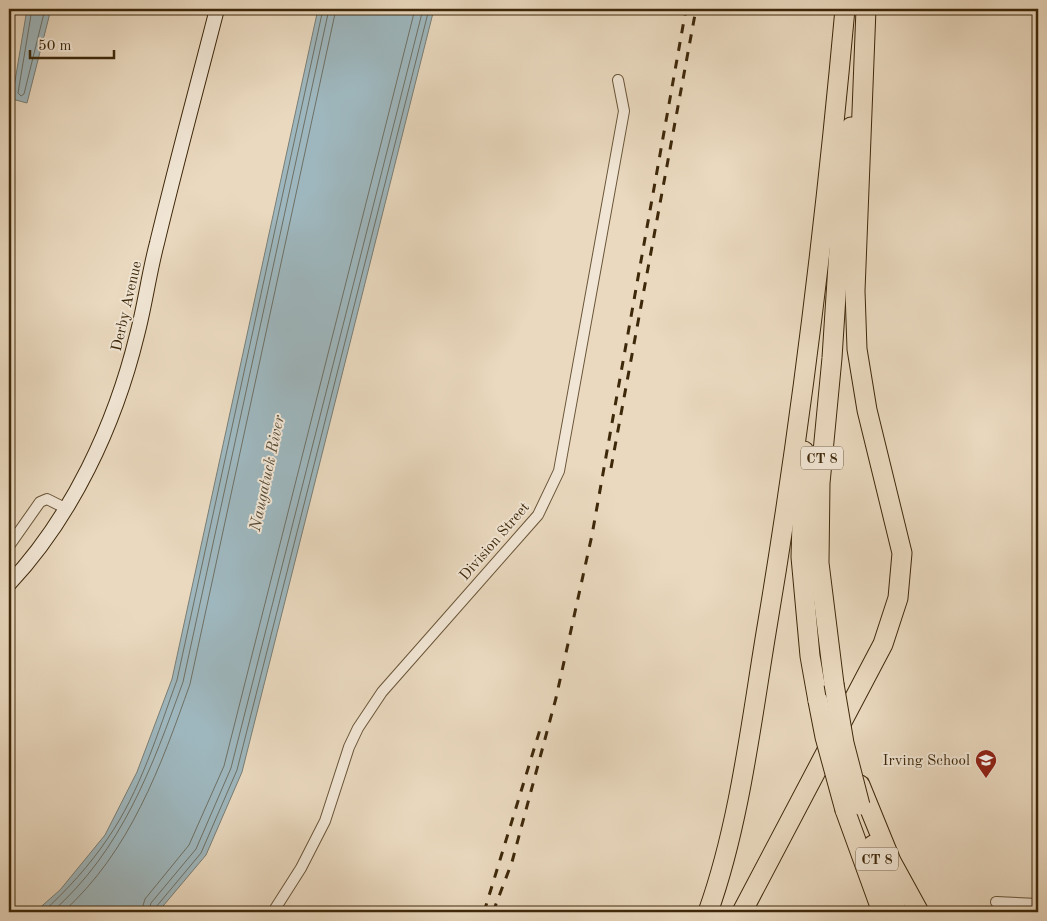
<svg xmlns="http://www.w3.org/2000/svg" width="1047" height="921" viewBox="0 0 1047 921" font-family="'Old Standard TT',serif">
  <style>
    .water { fill: #9eb7be; stroke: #787e76 }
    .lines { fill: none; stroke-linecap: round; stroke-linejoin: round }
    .shore { stroke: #6e7064; stroke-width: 1 }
    .street-casing { stroke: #695437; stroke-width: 12 }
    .secondary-casing { stroke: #3e280a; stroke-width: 16 }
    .highway-casing { stroke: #3e280a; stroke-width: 21 }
    .street { stroke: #f1e6d5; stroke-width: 10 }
    .secondary { stroke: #f1e6d5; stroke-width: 14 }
    .highway { stroke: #ead9bf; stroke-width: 19 }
    .rail { stroke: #3e280a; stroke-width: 3; stroke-dasharray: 9 9; stroke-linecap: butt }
    .highway-bridge-casing { stroke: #3e280a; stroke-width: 21; stroke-linecap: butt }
    .highway-bridge { stroke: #ead9bf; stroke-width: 19 }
    .labels { text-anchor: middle; stroke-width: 4; stroke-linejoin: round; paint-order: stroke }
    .shield { fill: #f1e6d5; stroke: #746147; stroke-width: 1 }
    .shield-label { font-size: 14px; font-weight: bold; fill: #3e280a }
    .street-label { font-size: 15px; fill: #3e280a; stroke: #f1e6d5 }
    .poi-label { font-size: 15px; fill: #3e280a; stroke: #f1e6d5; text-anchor: end }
    .water-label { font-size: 16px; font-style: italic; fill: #564c37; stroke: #f1e6d5 }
  </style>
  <rect width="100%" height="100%" fill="#ead9bf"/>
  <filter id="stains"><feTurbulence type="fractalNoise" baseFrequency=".004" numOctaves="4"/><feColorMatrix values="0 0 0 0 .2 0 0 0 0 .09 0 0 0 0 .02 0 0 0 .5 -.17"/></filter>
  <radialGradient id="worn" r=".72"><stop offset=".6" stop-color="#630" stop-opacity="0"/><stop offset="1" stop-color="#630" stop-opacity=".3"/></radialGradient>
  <g class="water">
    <polygon points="27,9 51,9 27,103 12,99"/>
    <polygon points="318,9 434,9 242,772 206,855 158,912 35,912 60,890 105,835 137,772 172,679"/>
  </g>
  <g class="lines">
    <g class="shore">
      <polyline points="32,9 18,93 21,96 24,94 45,9"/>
      <path d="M43 912C67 890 90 865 108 838 140 792 158 732 177 680L323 9"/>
      <path d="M52 912C122 850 152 768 183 682L329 9"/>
      <path d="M63 912C130 852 161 766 190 684L336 9"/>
      <polyline points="141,912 145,899 189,845 224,766 415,9"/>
      <polyline points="148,912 151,903 196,849 231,768 423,9"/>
      <polyline points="154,912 156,907 201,853 237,770 429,9"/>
    </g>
    <g class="street-casing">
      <g id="street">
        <polyline points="9,546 40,502 47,499 65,508"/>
        <polyline points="996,902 1038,904"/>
        <polyline points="273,912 301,868 325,821 349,747 358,728 382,692 538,515 559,471 624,111 618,80"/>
      </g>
    </g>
    <g class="secondary-casing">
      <path id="secondary" d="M9 584C72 517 115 425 137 335 145 305 149 273 157 243 176 164 197 87 217 9"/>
    </g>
    <g class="highway-casing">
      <g id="highway">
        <polyline points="804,451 801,557 810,656 818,701"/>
        <polyline points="834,684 819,563 820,483 832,358 843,187 851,127"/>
        <polyline points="860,785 891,861 919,912"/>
        <polyline points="845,810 882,912"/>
        <polyline points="873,845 897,912"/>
        <path d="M708 912C739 826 751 724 766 633 801 426 826 218 845 9"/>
        <polyline points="742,912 883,644 898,598 902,553 867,410 857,349 855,291 866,9"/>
      </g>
    </g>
    <use href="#street" class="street"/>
    <use href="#secondary" class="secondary"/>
    <use href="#highway" class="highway"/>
    <g class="rail">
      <polyline points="611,468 696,9"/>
      <polyline points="484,912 542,723"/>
      <polyline points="493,912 512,862 556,698 592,535 686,9"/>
    </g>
    <g class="highway-bridge-casing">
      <g id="highway-bridge">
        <polyline points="834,684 844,743 860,805"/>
        <polyline points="818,701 825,737 845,810"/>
      </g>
    </g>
    <use href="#highway-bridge" class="highway-bridge"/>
  </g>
  <defs>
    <g id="school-pin" transform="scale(1.125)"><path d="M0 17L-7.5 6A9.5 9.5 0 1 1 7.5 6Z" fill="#8f2418" stroke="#f1e6d5"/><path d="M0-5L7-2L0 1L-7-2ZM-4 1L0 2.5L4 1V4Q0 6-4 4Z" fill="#fff"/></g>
  </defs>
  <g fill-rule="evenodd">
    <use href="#school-pin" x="986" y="760"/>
  </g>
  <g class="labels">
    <g class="shield">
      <rect x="801" y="446.5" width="42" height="23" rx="4"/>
      <rect x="856" y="847.5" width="42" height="23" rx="4"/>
    </g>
    <g class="shield-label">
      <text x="822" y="463">CT 8</text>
      <text x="877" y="864">CT 8</text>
    </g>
    <g class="street-label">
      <text transform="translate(126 306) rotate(-77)" y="5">Derby Avenue</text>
      <text transform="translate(494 541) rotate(-49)" y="5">Division Street</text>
    </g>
    <g class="poi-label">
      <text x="970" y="765">Irving School</text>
    </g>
    <g class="water-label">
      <text transform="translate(266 473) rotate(-78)" y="6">Naugatuck River</text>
    </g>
  </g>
  <rect width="1047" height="921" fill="none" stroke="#ead9bf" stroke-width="30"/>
  <rect x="10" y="10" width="1027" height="901" fill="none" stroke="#3e280a" stroke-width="2.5"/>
  <rect x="15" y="15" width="1017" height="891" fill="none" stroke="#3e280a"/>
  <path d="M30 50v8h84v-8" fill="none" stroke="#3e280a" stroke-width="2.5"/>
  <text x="38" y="50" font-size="15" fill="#3e280a" stroke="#f1e6d5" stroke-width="4" paint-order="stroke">50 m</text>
  <rect width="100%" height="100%" filter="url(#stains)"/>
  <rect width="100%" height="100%" fill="url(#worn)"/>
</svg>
